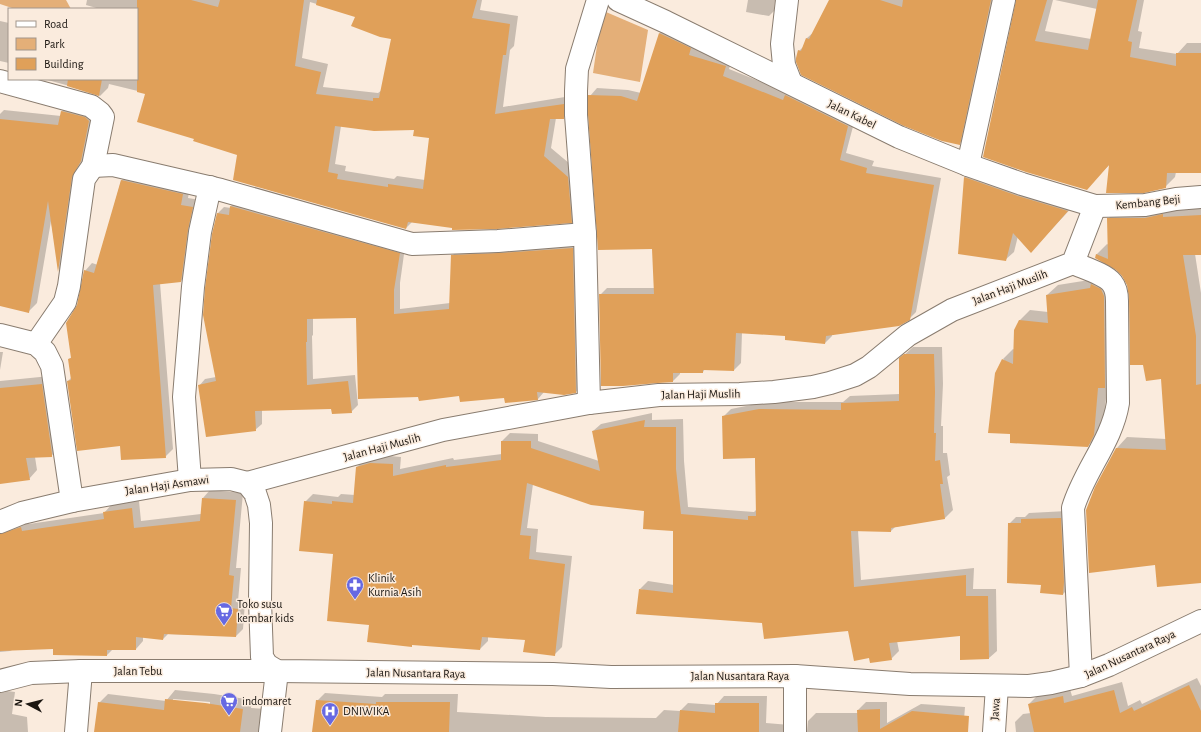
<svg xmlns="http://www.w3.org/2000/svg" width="1201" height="732" viewBox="0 0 1201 732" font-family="'Alegreya Sans',sans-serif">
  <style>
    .green { fill: #e4af78 }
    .shadow { fill: #0003; fill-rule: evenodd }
    .building { fill: #e0a059; fill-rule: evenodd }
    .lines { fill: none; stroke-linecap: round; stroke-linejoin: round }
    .minor-casing { stroke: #897c6f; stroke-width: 24 }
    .tertiary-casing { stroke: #897c6f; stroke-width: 24 }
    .minor { stroke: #fff; stroke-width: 22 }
    .tertiary { stroke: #fff; stroke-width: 22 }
    .labels { text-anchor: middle; stroke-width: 3; stroke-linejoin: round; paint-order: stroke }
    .street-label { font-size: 12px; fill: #1b1611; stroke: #faebdd }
    .poi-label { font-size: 12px; fill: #1b1611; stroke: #faebdd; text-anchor: start }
  </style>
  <rect width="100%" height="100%" fill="#faebdd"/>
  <g class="green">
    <polygon points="0,0 66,0 71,9 15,9 0,4"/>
    <polygon points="606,12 648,30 640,82 593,73 599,32"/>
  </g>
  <g class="shadow">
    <path d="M87 0H482L480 10 518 16 514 46 510 50 503 107 571 96V110L563 118H556L551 148 576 169 579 214 571 222 453 227 412 222 406 228 238 154 195 138 146 93 109 84 108 88 100 96 95 93 44 79H137V9H100L86 5ZM310 2 356 16 392 39 382 90 378 93 323 87 328 64 302 58ZM341 126 415 129 430 137 425 180 397 176 394 179 345 171 346 166 335 164Z"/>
    <polygon points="748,0 775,0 774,11 769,16 746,12"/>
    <polygon points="830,0 999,0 969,134 959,144 799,51 804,46 807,38 815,31"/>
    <polygon points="1017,0 1053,0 1045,31 1091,39 1097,9 1055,0 1144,0 1138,31 1142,32 1139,48 1177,54 1187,43 1201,43 1201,171 1176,172 1175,177 1165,187 1110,164 1086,189"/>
    <polygon points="0,21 9,23 9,63 0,61"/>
    <polygon points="667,26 732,59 729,69 855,119 846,153 874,161 872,166 941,178 916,312 909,319 832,334 832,336 825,343 786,335 742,332 741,363 734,370 705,369 703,372 680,372 680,374 673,381 658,382 600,295 607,288 655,288 653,248 590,96 597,88 628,90 641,93 660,33"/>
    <polygon points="71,102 94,109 67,262 59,270 51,221 37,303 28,312 0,305 0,114 4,110 61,116 62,111"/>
    <polygon points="974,169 1076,203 1039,243 1018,236 1014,252 1005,260 959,253 965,177"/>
    <polygon points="129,173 190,187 188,198 200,200 188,273 181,281 160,283 173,449 165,457 121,445 68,381 72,377 69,359 72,357 78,305 85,271 92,263 98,265 121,181"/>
    <polygon points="237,200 405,247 400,283 400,309 450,303 452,256 459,249 579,242 582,385 576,392 544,392 538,399 460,395 419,396 357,317 313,318 313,335 312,336 313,379 355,375 358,405 351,412 332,408 262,410 262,424 255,430 199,386 205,379 216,377 218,213 224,207 231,208 231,206"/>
    <polygon points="1201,206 1201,254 1195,254 1201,293 1201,582 1156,564 1117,448 1127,437 1166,439 1162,378 1129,289 1122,274 1096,255 1107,244 1109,245 1108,219 1118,208"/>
    <polygon points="1108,277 1107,385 1104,424 1098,435 1088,446 1003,359 1013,349 1015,350 1019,321 1030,310 1048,312 1047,295 1058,285"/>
    <polygon points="913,347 942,347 943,384 941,426 943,426 943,453 947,453 950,475 947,477 953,510 945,518 895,527 891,531 858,530 861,580 974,568 973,589 996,589 997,651 989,658 961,634 897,641 899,651 891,659 870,656 849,630 763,622 640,589 648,581 674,585 674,530 645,510 533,484 527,528 538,529 536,552 572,556 562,647 554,655 526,639 488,636 488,641 480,649 371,624 334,553 305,502 313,494 338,497 341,494 355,495 357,467 365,459 379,455 401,457 400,469 453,458 454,460 502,454 502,441 510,433 538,434 538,441 599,461 593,431 601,424 652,413 652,420 683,419 684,461 688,507 754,512 757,509 755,457 723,417 731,409 767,402 843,402 850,396 900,394 900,359"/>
    <polygon points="0,352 3,352 0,370"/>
    <polygon points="50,376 60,448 51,456 35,457 37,470 29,479 0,483 0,381"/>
    <polygon points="210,490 243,493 236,568 241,568 238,601 245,602 243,629 236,636 168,634 163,639 143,637 143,641 136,649 113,649 107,655 54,648 12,650 10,651 0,652 0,528 28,520 29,524 104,513 112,504 139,501 141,521 201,514 203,498"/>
    <polygon points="1067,511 1070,587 1063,594 1042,584 1009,524 1016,517 1025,517 1029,513"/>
    <polygon points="1197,678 1201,686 1201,732 1016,732 1015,722 1023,714 1031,713 1029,704 1037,696 1070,689 1072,696 1122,682 1128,706 1140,700 1142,704"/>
    <polygon points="0,690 15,692 12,714 27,717 28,732 0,732"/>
    <path d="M175 690 214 694 252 700 251 708 267 709 266 732H95L99 703 108 694 166 701ZM173 699 210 702V704L173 701Z"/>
    <polygon points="325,693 382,697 385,694 458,694 457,712 546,717 656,718 664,710 680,711 688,703 716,705 724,696 767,696 766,723 790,725 793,732 313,732 317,701"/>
    <polygon points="866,702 887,702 887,723 921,704 965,707 963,732 807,732 808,721 816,713 858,713 858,710"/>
  </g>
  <g class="building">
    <path d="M137 0H191L218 7 220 0H304L295 66 321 72 316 94 373 101V98H379L391 39 380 37 351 26 355 17 316 5 317 0H477L472 18 510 24 506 55H503L495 114 564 104V119H550L544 156 568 177 572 223 497 229 452 230V228L408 222 406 229 233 180 237 155 193 141 194 139 137 122 145 94 137 92ZM335 126 374 131 414 130 413 136 429 138 423 189 388 184V187L337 179 338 174 328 172Z"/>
    <polygon points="829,0 880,0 902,7 903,0 991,0 960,145 942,141 904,126 801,75 796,62 796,58 798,50 801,51 806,38 809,39"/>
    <polygon points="1016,0 1047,0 1035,41 1088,50 1098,0 1137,0 1128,41 1132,42 1130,57 1176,66 1176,53 1201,53 1201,173 1167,173 1166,188 1144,193 1106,193 1109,165 1087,190 1026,172 983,157"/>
    <polygon points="659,33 691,48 689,55 726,66 723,76 783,100 785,95 848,126 840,160 867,168 866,173 934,185 910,320 899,326 826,336 825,344 785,340 785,336 736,333 734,371 703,370 703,373 673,373 673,382 658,383 623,386 601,386 599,294 654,294 652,249 598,250 588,115 588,95 621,96 637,101"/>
    <polygon points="68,79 102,79 99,96 67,86"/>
    <polygon points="61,111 85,117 89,121 81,161 72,177 58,272 48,201 29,313 0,306 0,119 58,125"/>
    <polygon points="964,177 1018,196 1068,211 1031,253 1013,233 1006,261 958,254"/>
    <polygon points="121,180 183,194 181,205 193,207 188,230 181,282 153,285 166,458 121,460 120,446 77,451 67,381 71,380 68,359 71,358 66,323 77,305 84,270 94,273"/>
    <polygon points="230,206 400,253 394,290 394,314 449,309 451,255 499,253 573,248 576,393 564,395 537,392 538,400 505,403 504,398 460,402 459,396 419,401 418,397 358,399 356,318 307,319 307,342 306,342 307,385 348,381 352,413 332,414 331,409 255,411 256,431 206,437 198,385 216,381 203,315 205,288 212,234 217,213 229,215"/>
    <polygon points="1163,214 1163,217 1201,215 1201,255 1183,255 1196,336 1196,385 1201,384 1201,583 1157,587 1155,565 1089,573 1086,510 1095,487 1116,448 1166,450 1161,379 1146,381 1143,365 1130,365 1129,298 1127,285 1122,276 1116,270 1095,258 1096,254 1108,259 1107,218 1145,218"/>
    <polygon points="1091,284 1101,289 1104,296 1105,388 1098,388 1094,435 1088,447 1010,443 1010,434 988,433 995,373 1002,359 1013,364 1014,330 1019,320 1048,323 1046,295 1090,288"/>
    <polygon points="904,354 934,354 935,392 934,433 936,433 935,461 940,460 943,484 940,484 945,519 891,528 891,532 851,531 854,587 966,575 966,596 988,596 989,659 960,660 960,636 889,643 892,660 870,663 869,658 854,661 848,631 764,639 762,623 636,614 639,589 673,593 673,531 643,529 644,511 591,505 527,483 520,535 531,536 529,559 565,564 555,656 523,652 525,640 482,637 480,650 412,645 412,647 367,642 369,625 327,621 333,554 299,551 304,501 332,504 332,501 353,503 356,467 370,463 393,464 393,476 446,465 446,467 501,460 501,441 531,441 531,448 600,471 592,431 645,420 644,427 676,427 676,469 681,514 748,520 748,516 756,516 755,458 723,459 722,416 759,409 841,410 841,403 899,401 899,358"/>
    <polygon points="42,384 52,454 52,457 26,458 30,480 0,484 0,388"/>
    <polygon points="202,498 236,500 229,575 234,576 231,608 238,609 236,637 164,634 163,640 136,637 136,650 107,650 107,656 53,655 53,649 0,651 0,534 21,527 22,531 104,519 103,512 132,508 134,528 200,521"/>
    <polygon points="1061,518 1064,582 1063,595 1040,593 1041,585 1007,583 1008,523 1021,523 1021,519"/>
    <polygon points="1189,685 1201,711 1201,732 1034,732 1028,704 1063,696 1064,703 1114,690 1120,713 1132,707 1134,711"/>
    <polygon points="165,699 205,703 243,709 240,732 94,732 98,702 164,710"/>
    <polygon points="316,700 376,704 376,702 450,702 449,732 312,732"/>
    <polygon points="715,703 759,703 759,732 678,732 680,710 715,713"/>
    <polygon points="880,709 880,729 912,711 969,716 968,732 858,732 857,710"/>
  </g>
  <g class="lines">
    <g class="minor-casing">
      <g id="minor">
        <polyline points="618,0 666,22 899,137 968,165 1022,184 1095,206 1145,205 1176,199 1201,197"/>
        <polyline points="787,0 782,44 784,65 791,83"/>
        <polyline points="0,81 91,106 100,113 103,117 93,166 84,179 69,286 65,302 36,344"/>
        <polyline points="968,165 1004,0"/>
        <polyline points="93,166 113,165 221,190 412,244 498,241 585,234"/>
        <path d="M1073 263C1084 268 1105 274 1112 283 1116 288 1117 295 1117 301L1118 403C1112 441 1084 471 1073 508L1081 676"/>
        <polyline points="0,335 36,344 45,352 52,366 72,501"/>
        <polyline points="589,403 585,234 576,115 576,91 577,69 598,0"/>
        <polyline points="190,480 184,397 193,287 200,232 210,187"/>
        <polyline points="247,483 443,430 589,403 659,395 740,394 774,392 813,387 830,383 855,375 869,367 908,335 952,310 1073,263 1095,206"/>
        <polyline points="0,681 31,673 81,671 277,671 270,732"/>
        <polyline points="76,732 81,671"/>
        <polyline points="795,732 795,676"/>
        <polyline points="994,732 997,686"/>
      </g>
    </g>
    <g class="tertiary-casing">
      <polyline id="tertiary" points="0,522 22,513 72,501 190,480 231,479 247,483 255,493 259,505 261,523 260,601 262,657 267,665 277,671 553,674 611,677 795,676 910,684 1029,686 1051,683 1081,676 1109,665 1201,621"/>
    </g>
    <use href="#minor" class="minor"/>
    <use href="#tertiary" class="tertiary"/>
  </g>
  <defs>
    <g id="pharmacy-pin" transform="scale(0.9)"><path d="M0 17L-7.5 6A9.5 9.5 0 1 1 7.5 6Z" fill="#6769e2" stroke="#faebdd"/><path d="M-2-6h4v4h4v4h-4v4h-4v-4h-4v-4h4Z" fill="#fff"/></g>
    <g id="supermarket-pin" transform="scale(0.9)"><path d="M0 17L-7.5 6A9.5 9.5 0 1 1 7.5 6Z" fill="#6769e2" stroke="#faebdd"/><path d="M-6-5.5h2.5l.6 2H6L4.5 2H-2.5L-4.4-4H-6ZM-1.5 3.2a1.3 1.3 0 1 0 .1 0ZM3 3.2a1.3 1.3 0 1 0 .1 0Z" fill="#fff"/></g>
    <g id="hospital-pin" transform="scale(0.9)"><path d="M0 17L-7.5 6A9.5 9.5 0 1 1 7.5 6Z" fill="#6769e2" stroke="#faebdd"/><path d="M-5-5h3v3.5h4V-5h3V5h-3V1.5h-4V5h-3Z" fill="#fff"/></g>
  </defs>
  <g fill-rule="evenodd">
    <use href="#pharmacy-pin" x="355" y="585"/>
    <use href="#supermarket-pin" x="224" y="611"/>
    <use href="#supermarket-pin" x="229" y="701"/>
    <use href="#hospital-pin" x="330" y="711"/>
  </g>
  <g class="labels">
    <g class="street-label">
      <text transform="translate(852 114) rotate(26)" y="4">Jalan Kabel</text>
      <text transform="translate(1148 202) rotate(-6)" y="4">Kembang Beji</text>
      <text transform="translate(1010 287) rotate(-21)" y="4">Jalan Haji Muslih</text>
      <text transform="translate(701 394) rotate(-1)" y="4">Jalan Haji Muslih</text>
      <text transform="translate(382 447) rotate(-15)" y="4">Jalan Haji Muslih</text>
      <text transform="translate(167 485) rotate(-8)" y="4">Jalan Haji Asmawi</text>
      <text transform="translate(1130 654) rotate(-25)" y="4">Jalan Nusantara Raya</text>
      <text x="138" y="675">Jalan Tebu</text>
      <text transform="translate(416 673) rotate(1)" y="4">Jalan Nusantara Raya</text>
      <text x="740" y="680">Jalan Nusantara Raya</text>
      <text transform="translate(995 709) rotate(-86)" y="4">Jawa</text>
    </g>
    <g class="poi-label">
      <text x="368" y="582">Klinik<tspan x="368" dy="14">Kurnia Asih</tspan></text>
      <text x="237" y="608">Toko susu<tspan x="237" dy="14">kembar kids</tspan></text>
      <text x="242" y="705">indomaret</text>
      <text x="343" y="715">DNIWIKA</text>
    </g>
  </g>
  <rect x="8" y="8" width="130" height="72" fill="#faebdd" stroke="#a1968b"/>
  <rect x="16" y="21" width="20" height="6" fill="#ffffff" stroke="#a1968b"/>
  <text x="44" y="28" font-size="12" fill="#1b1611">Road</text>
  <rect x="16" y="38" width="20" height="12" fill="#e4af78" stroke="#a1968b"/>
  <text x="44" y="48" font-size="12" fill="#1b1611">Park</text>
  <rect x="16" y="58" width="20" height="12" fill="#e0a059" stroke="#a1968b"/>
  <text x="44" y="68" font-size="12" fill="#1b1611">Building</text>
  <g transform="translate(28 704) rotate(277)" stroke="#faebdd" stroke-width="3" paint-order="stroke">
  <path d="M0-3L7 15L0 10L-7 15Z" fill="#1b1611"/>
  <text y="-6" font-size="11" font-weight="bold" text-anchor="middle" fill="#1b1611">N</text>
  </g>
</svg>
